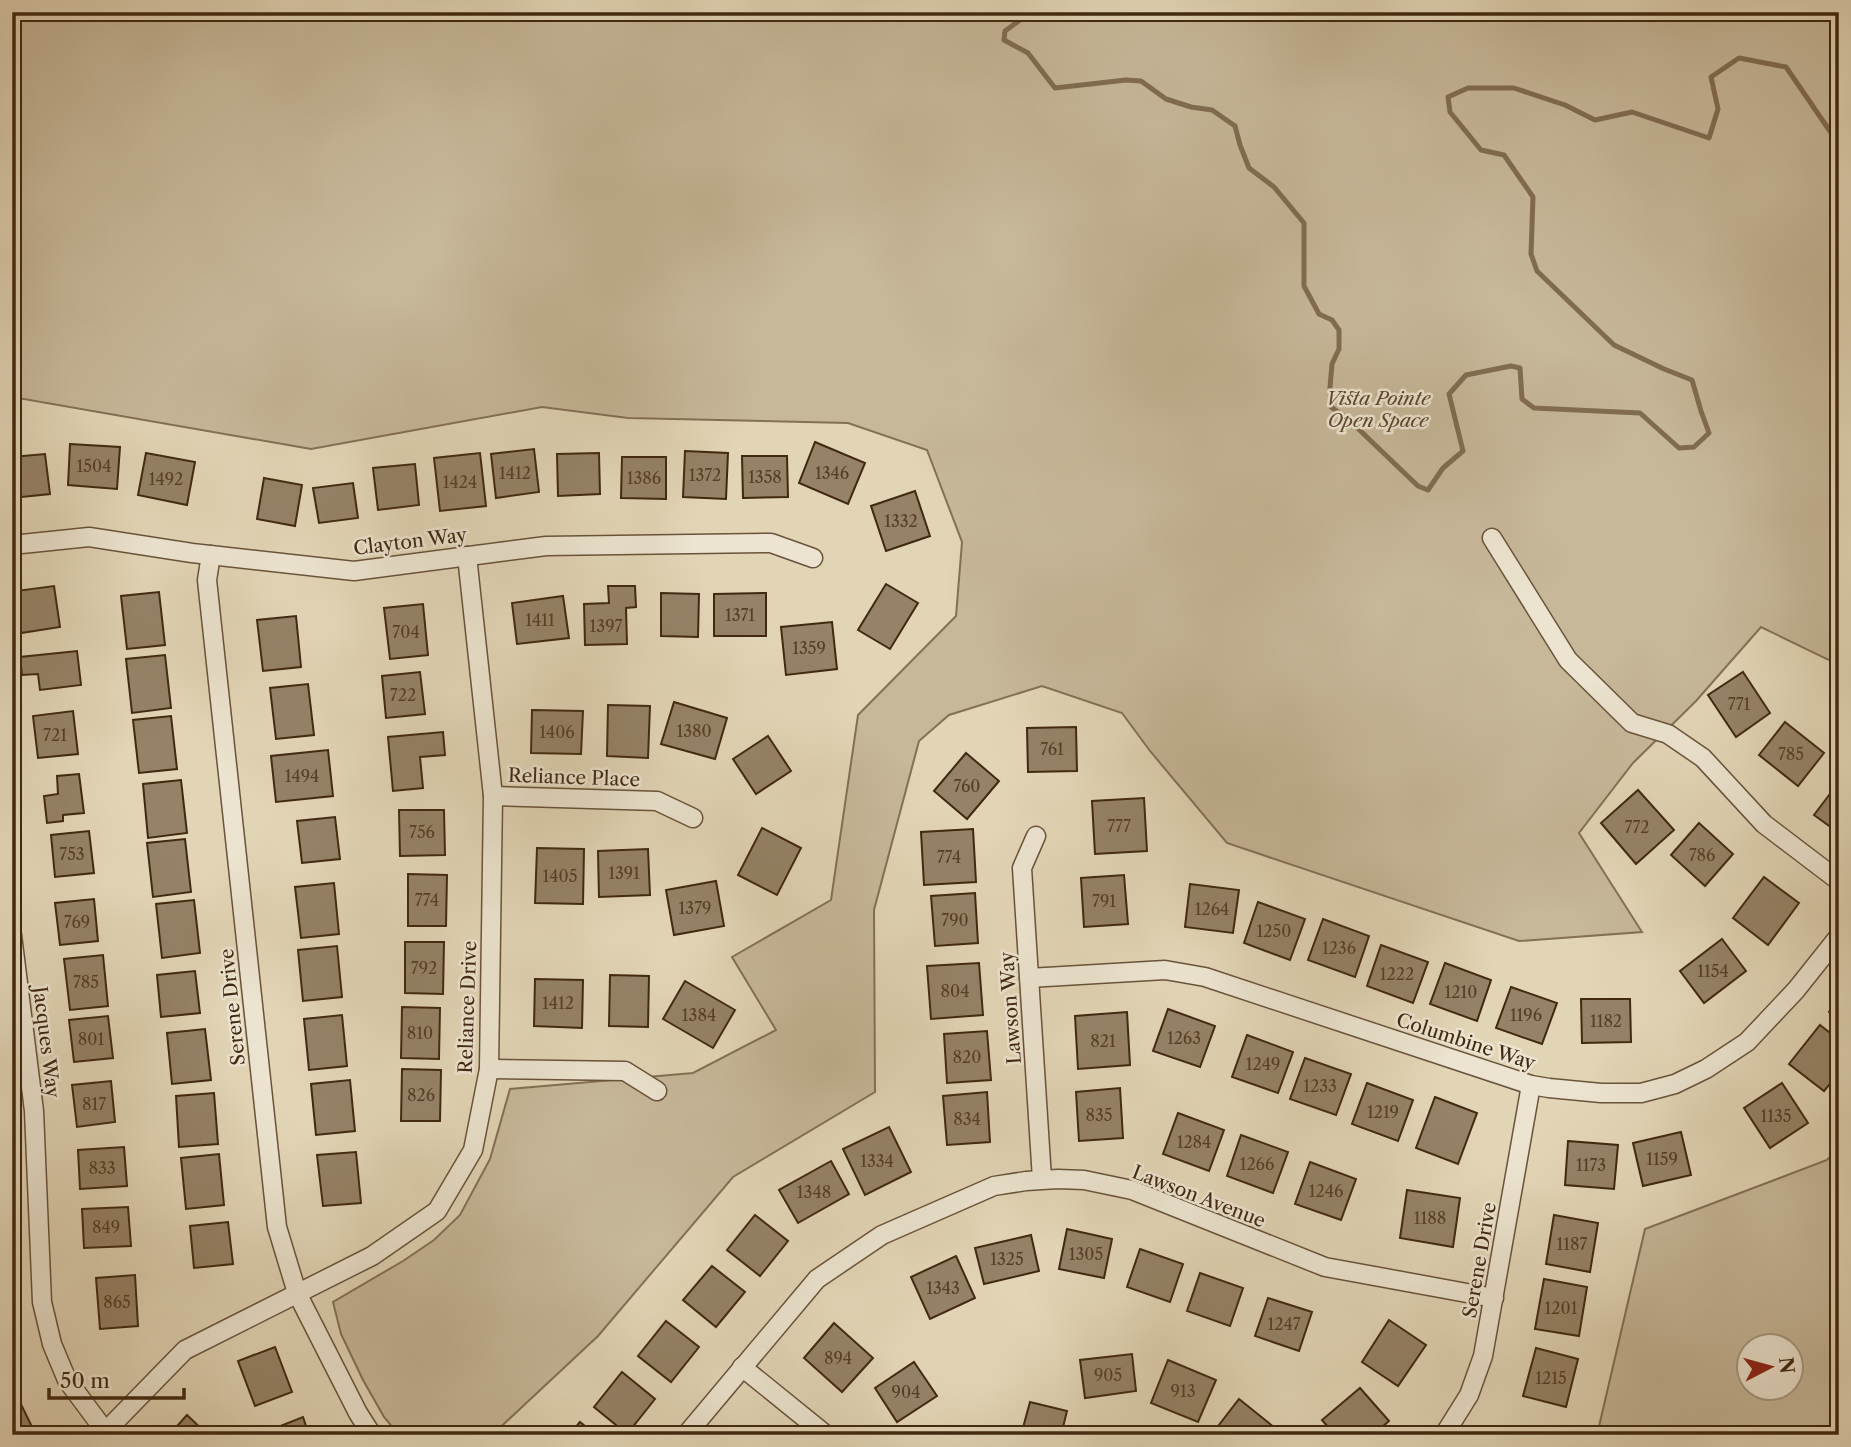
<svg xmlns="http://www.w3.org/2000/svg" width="1851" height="1447" viewBox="0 0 1851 1447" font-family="'Libre Caslon Text',serif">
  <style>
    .green { fill: #c7b89a; stroke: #847056; stroke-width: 2; fill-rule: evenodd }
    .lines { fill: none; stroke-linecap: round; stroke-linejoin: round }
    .stream { stroke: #816c52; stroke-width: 5 }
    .building { fill: #958267; stroke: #412811; stroke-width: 2 }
    .minor-casing { stroke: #69533a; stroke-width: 21 }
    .minor { stroke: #ece4d0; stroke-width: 18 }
    .labels { text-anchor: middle; stroke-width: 5; stroke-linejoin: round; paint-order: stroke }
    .number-label { font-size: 16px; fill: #563e26 }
    .park-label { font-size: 19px; font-style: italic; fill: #5c452c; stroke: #ece4d0 }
    .street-label { font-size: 19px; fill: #412811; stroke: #ece4d0 }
  </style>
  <rect width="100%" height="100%" fill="#e2d5b6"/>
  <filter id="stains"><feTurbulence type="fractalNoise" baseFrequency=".00286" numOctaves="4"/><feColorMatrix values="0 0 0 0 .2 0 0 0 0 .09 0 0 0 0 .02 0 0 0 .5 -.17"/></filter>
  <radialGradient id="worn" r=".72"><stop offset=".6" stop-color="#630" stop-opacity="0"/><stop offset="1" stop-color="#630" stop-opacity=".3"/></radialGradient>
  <g class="green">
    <polygon points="12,12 1839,12 1839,665 1761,627 1696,701 1633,763 1579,833 1642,932 1519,941 1227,843 1150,751 1122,713 1042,686 949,715 919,741 874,910 875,1092 733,1177 598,1336 492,1435 399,1435 384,1417 363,1380 341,1334 333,1302 403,1261 434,1240 460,1215 490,1159 510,1089 693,1073 776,1030 732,957 831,900 858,715 956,616 962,542 927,450 848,423 628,418 542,407 311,449 12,397"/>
    <path d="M1839 1147V1435H1597L1645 1229 1827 1160ZM1750 1346H1792V1388H1750Z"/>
  </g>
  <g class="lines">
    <g class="stream">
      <polyline points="1031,12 1005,31 1004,40 1028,53 1055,88 1126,80 1141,81 1166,99 1191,107 1212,110 1235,126 1240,145 1249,168 1274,187 1304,223 1304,286 1319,314 1332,320 1339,330 1339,349 1332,364 1330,387 1331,407 1348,419 1418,486 1428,490 1443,468 1463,451 1449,394 1466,375 1511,366 1520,368 1522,399 1534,408 1640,413 1679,448 1694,447 1709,433 1701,411 1692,380 1664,369 1614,345 1537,271 1531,254 1533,197 1504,155 1481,150 1450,112 1448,97 1468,88 1514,88 1565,105 1595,120 1632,112 1709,138 1718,109 1711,77 1739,58 1786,67 1836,140 1839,140"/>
      <polyline points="12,17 45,12 87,18 92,12"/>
    </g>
  </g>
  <g class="building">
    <polygon points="815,442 865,463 848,504 799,483"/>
    <polygon points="70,444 120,447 117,489 68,485"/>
    <polygon points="534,449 539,492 496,498 491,454"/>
    <polygon points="685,451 728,453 726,499 683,497"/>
    <polygon points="146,453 195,462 187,505 138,495"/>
    <polygon points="480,453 486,506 440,511 434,458"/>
    <polygon points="599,453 600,494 558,496 557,454"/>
    <polygon points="45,454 50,494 12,498 12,457"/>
    <polygon points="742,456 787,456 788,497 743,498"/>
    <polygon points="622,457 666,457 666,499 621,498"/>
    <polygon points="415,464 419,505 378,510 373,468"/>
    <polygon points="264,478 302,485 295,526 257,519"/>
    <polygon points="353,483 358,518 319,523 313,488"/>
    <polygon points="915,491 930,536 886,551 871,506"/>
    <polygon points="886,584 918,603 890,649 858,630"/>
    <polygon points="54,586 60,627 21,633 16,591"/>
    <polygon points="608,586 635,586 636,607 626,608 627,644 585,645 584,604 609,603"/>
    <polygon points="159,592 165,645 127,649 121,596"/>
    <polygon points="661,593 699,594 698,637 661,636"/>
    <polygon points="766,593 766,636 714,636 714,594"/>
    <polygon points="563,596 569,638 517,644 512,603"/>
    <polygon points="423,604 428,655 390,659 384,608"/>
    <polygon points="296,616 301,667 263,671 257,620"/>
    <polygon points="832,622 837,669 786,675 781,627"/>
    <polygon points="77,651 81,685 40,690 38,674 22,675 20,657"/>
    <polygon points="165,655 171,708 132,713 126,659"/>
    <polygon points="420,672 425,714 386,718 382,676"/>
    <polygon points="1743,672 1770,713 1736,737 1708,695"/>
    <polygon points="308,684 314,735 276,739 270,688"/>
    <polygon points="674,702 727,718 715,759 661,744"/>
    <polygon points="608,705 650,706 648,758 607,756"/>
    <polygon points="532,710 583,711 581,754 531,753"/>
    <polygon points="73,711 78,754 38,758 33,716"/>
    <polygon points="171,716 177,769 139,773 133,720"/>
    <polygon points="1785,722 1824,753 1798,786 1759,755"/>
    <polygon points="1076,727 1077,771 1028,772 1027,728"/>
    <polygon points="443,732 445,755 420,757 423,788 393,791 388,737"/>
    <polygon points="768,736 791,771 756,794 733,759"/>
    <polygon points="328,750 333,796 276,802 271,756"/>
    <polygon points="966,753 999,781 967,819 934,791"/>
    <polygon points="79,774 84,813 63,815 63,821 47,823 44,796 58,794 57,776"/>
    <polygon points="181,780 187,833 148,838 143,784"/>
    <polygon points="1839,782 1839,833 1814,815"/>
    <polygon points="1638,790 1674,830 1636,864 1601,823"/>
    <polygon points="1144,798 1147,851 1095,854 1092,801"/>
    <polygon points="399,810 444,810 445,855 400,856"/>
    <polygon points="335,817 340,859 302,863 297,821"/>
    <polygon points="1699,823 1733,854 1705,886 1671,855"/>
    <polygon points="762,828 801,848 777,895 738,875"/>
    <polygon points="973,829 976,882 924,885 921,832"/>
    <polygon points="89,831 94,873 55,877 51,835"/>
    <polygon points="185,839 191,892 153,897 147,843"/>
    <polygon points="537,848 584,849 583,904 535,903"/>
    <polygon points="648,849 650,895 599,897 598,851"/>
    <polygon points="408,874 447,875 446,926 408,926"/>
    <polygon points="1124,875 1128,924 1084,927 1081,878"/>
    <polygon points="1764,877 1799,903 1768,945 1733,918"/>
    <polygon points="716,881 724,926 674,935 666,890"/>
    <polygon points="334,883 339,934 301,938 295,887"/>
    <polygon points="1190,884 1239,890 1233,933 1185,927"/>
    <polygon points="975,893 978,943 935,946 931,896"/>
    <polygon points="94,899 98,941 60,945 55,903"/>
    <polygon points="194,900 200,953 162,958 156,904"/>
    <polygon points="1258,902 1305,919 1290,960 1244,943"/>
    <polygon points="1323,919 1369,936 1355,977 1308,960"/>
    <polygon points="1722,939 1746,971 1704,1003 1680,971"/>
    <polygon points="405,942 444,942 443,994 405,993"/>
    <polygon points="1381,945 1428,962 1413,1003 1367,986"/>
    <polygon points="337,946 342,997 303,1001 298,950"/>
    <polygon points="103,955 108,1006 70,1010 64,959"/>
    <polygon points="979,963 983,1015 931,1019 927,966"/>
    <polygon points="1445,963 1491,980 1477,1021 1430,1004"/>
    <polygon points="195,971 200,1013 161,1017 157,975"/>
    <polygon points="610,975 649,976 648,1027 609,1026"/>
    <polygon points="535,979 583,980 582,1028 534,1026"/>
    <polygon points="685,981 735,1010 713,1048 663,1019"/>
    <polygon points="1511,987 1557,1003 1542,1044 1496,1028"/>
    <polygon points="1581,999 1630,999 1631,1042 1582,1043"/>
    <polygon points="1839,999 1839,1021 1829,1012"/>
    <polygon points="402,1007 440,1008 439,1059 401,1058"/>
    <polygon points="1168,1009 1215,1026 1200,1067 1153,1051"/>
    <polygon points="1127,1012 1130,1065 1078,1069 1075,1016"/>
    <polygon points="342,1015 347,1066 309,1070 304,1019"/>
    <polygon points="108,1016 113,1058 74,1062 69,1020"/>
    <polygon points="1820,1025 1839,1040 1839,1073 1824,1091 1789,1064"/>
    <polygon points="205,1029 211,1080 172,1084 167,1033"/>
    <polygon points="987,1031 991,1080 947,1083 944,1034"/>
    <polygon points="1247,1035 1293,1052 1278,1093 1232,1077"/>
    <polygon points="1305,1058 1351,1074 1336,1115 1290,1099"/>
    <polygon points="402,1069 441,1070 440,1121 401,1121"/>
    <polygon points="350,1080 355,1131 316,1135 311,1084"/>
    <polygon points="111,1081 115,1122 77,1127 72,1085"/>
    <polygon points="1367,1083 1413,1100 1398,1141 1352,1124"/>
    <polygon points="1782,1083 1808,1123 1770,1148 1744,1108"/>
    <polygon points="1120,1088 1123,1138 1079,1141 1076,1092"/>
    <polygon points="987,1092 990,1142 947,1145 943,1096"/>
    <polygon points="214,1093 218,1144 179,1147 176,1096"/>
    <polygon points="1435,1097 1477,1113 1458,1164 1416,1148"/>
    <polygon points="1178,1113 1224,1130 1209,1171 1163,1154"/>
    <polygon points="889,1127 911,1172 865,1195 843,1149"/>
    <polygon points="1681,1132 1691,1175 1643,1186 1633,1143"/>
    <polygon points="1241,1135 1288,1152 1273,1193 1227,1176"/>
    <polygon points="1568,1141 1618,1145 1614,1189 1565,1185"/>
    <polygon points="124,1147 127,1186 80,1189 78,1150"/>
    <polygon points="356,1152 361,1203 323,1206 317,1155"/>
    <polygon points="219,1154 224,1205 186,1209 181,1158"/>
    <polygon points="831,1161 849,1194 798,1223 779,1190"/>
    <polygon points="1310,1162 1356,1179 1341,1220 1295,1204"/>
    <polygon points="1407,1190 1460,1198 1453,1247 1400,1238"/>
    <polygon points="128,1207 131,1246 84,1248 82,1209"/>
    <polygon points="755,1215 788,1241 760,1276 727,1250"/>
    <polygon points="1554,1215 1598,1223 1590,1272 1546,1264"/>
    <polygon points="228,1222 233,1264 194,1268 190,1226"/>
    <polygon points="1067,1229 1112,1239 1104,1278 1059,1269"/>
    <polygon points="1031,1235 1039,1271 984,1284 975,1248"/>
    <polygon points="1140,1249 1183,1264 1170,1302 1127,1287"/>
    <polygon points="956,1256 975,1298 930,1319 911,1277"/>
    <polygon points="712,1266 745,1292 716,1327 683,1300"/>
    <polygon points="1200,1273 1243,1288 1230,1326 1187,1311"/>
    <polygon points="135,1275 138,1326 100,1329 96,1278"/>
    <polygon points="1544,1279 1587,1287 1579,1336 1535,1329"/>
    <polygon points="1268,1298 1312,1312 1299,1351 1255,1336"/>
    <polygon points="1389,1320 1426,1345 1398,1386 1362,1362"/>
    <polygon points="666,1321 699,1347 671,1382 638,1356"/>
    <polygon points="834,1323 873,1358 842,1392 804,1358"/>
    <polygon points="275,1347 292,1392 255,1406 238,1361"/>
    <polygon points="1536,1348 1578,1359 1566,1407 1523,1396"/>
    <polygon points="1132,1354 1136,1391 1085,1398 1080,1360"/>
    <polygon points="1168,1360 1216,1380 1198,1422 1151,1403"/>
    <polygon points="914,1362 937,1396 897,1422 875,1388"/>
    <polygon points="622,1372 655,1399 627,1434 594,1407"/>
    <polygon points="1360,1388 1389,1421 1373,1435 1335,1435 1322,1420"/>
    <polygon points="14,1390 36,1435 12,1435 12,1391"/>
    <polygon points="1239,1399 1275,1428 1271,1435 1212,1434"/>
    <polygon points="1030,1402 1067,1411 1061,1435 1021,1435"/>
    <polygon points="187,1415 208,1435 169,1435"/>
    <polygon points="303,1417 309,1435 266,1435 265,1432"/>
    <polygon points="580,1422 596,1435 569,1435"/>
  </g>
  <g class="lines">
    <g class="minor-casing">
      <g id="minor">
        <polyline points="1492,538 1568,660 1632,723 1668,734 1703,758 1764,824 1839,881"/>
        <polyline points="12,545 89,537 192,553 354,571 546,546 771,543 813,558"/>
        <polyline points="211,555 207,580 277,1227 297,1293 358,1413 372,1435"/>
        <polyline points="493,796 657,801 693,818"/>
        <polyline points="1036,836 1022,868 1042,1179"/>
        <polyline points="12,935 34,1111 42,1302 52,1344 67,1380 105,1431"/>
        <polyline points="1029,978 1165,970 1205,977 1531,1085 1549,1088 1601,1093 1641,1093 1675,1084 1706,1069 1747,1042 1796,990 1839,936"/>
        <polyline points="489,1069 625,1071 657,1091"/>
        <polyline points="742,1367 826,1435"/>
        <polyline points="102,1435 185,1350 372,1256 437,1211 473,1150 489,1069 493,796 467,556"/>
        <polyline points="686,1435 817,1279 882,1235 994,1186 1026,1181 1058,1179 1084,1180 1132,1190 1325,1267 1494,1298"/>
        <polyline points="1444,1435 1469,1395 1483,1356 1531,1085"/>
      </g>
    </g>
    <use href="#minor" class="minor"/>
  </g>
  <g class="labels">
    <g class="number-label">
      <text x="94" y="472">1504</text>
      <text x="515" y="479">1412</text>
      <text x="832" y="479">1346</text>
      <text x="705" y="481">1372</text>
      <text x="765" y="483">1358</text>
      <text x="644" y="484">1386</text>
      <text x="166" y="485">1492</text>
      <text x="460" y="488">1424</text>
      <text x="901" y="527">1332</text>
      <text x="740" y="621">1371</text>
      <text x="540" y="626">1411</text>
      <text x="606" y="632">1397</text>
      <text x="406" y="638">704</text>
      <text x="809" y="654">1359</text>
      <text x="403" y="701">722</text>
      <text x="1739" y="710">771</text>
      <text x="694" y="737">1380</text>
      <text x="557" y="738">1406</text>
      <text x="55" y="741">721</text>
      <text x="1052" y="755">761</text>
      <text x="1791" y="760">785</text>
      <text x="302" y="782">1494</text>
      <text x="967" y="792">760</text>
      <text x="1119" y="832">777</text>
      <text x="1637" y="833">772</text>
      <text x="422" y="838">756</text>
      <text x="72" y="860">753</text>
      <text x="1702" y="861">786</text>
      <text x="949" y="863">774</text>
      <text x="624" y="879">1391</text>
      <text x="560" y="882">1405</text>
      <text x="427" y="906">774</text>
      <text x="1104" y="907">791</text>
      <text x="695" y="914">1379</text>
      <text x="1212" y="915">1264</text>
      <text x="955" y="926">790</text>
      <text x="77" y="928">769</text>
      <text x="1274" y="937">1250</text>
      <text x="1339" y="954">1236</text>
      <text x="424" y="974">792</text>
      <text x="1713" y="977">1154</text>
      <text x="1397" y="980">1222</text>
      <text x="86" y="988">785</text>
      <text x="955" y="997">804</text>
      <text x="1461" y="998">1210</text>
      <text x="558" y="1009">1412</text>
      <text x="699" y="1021">1384</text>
      <text x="1526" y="1021">1196</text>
      <text x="1606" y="1027">1182</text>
      <text x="420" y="1039">810</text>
      <text x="1184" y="1044">1263</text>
      <text x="91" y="1045">801</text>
      <text x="1103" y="1047">821</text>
      <text x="967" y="1063">820</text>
      <text x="1263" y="1070">1249</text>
      <text x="1320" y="1092">1233</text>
      <text x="421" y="1101">826</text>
      <text x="94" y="1110">817</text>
      <text x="1383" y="1118">1219</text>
      <text x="1099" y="1121">835</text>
      <text x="1776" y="1122">1135</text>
      <text x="967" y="1125">834</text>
      <text x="1194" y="1148">1284</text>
      <text x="1662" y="1165">1159</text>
      <text x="877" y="1167">1334</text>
      <text x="1257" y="1170">1266</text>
      <text x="1591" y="1171">1173</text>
      <text x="102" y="1174">833</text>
      <text x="1326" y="1197">1246</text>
      <text x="814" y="1198">1348</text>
      <text x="1430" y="1224">1188</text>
      <text x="106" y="1233">849</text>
      <text x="1572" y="1250">1187</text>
      <text x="1086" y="1260">1305</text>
      <text x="1007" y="1265">1325</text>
      <text x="943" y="1294">1343</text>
      <text x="117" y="1308">865</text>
      <text x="1561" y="1314">1201</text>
      <text x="1284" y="1330">1247</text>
      <text x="838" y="1364">894</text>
      <text x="1108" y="1381">905</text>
      <text x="1551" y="1384">1215</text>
      <text x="1183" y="1397">913</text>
      <text x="906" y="1398">904</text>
    </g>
    <g class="park-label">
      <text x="1378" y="405">Vista Pointe<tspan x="1378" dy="22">Open Space</tspan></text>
    </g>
    <g class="street-label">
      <text transform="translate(410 541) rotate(-7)" y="7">Clayton Way</text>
      <text transform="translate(574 777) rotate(2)" y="7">Reliance Place</text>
      <text transform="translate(232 1007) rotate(-96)" y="7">Serene Drive</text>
      <text transform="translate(467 1007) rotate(-88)" y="7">Reliance Drive</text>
      <text transform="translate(1010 1008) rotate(-94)" y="7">Lawson Way</text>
      <text transform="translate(1466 1041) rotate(18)" y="7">Columbine Way</text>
      <text transform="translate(47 1042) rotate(83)" y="7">Jacques Way</text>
      <text transform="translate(1199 1196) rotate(21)" y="7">Lawson Avenue</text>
      <text transform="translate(1479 1260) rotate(-80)" y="7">Serene Drive</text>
    </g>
  </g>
  <rect width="1851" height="1447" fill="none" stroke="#e2d5b6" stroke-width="42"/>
  <rect x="14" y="14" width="1823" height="1419" fill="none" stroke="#412811" stroke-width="3.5"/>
  <rect x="21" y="21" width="1809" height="1405" fill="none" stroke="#412811" stroke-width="2"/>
  <g transform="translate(1770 1367) rotate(84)"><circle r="33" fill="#ece4d0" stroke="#a89984" stroke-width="2"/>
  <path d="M0-5L12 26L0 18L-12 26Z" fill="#8f2418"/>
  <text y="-10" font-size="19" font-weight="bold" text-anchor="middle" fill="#412811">N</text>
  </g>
  <path d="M49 1388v10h135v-10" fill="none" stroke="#412811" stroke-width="3.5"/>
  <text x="60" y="1388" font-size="21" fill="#412811" stroke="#ece4d0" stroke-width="5" paint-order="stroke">50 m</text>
  <rect width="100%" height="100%" filter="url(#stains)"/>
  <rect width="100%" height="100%" fill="url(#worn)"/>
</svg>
